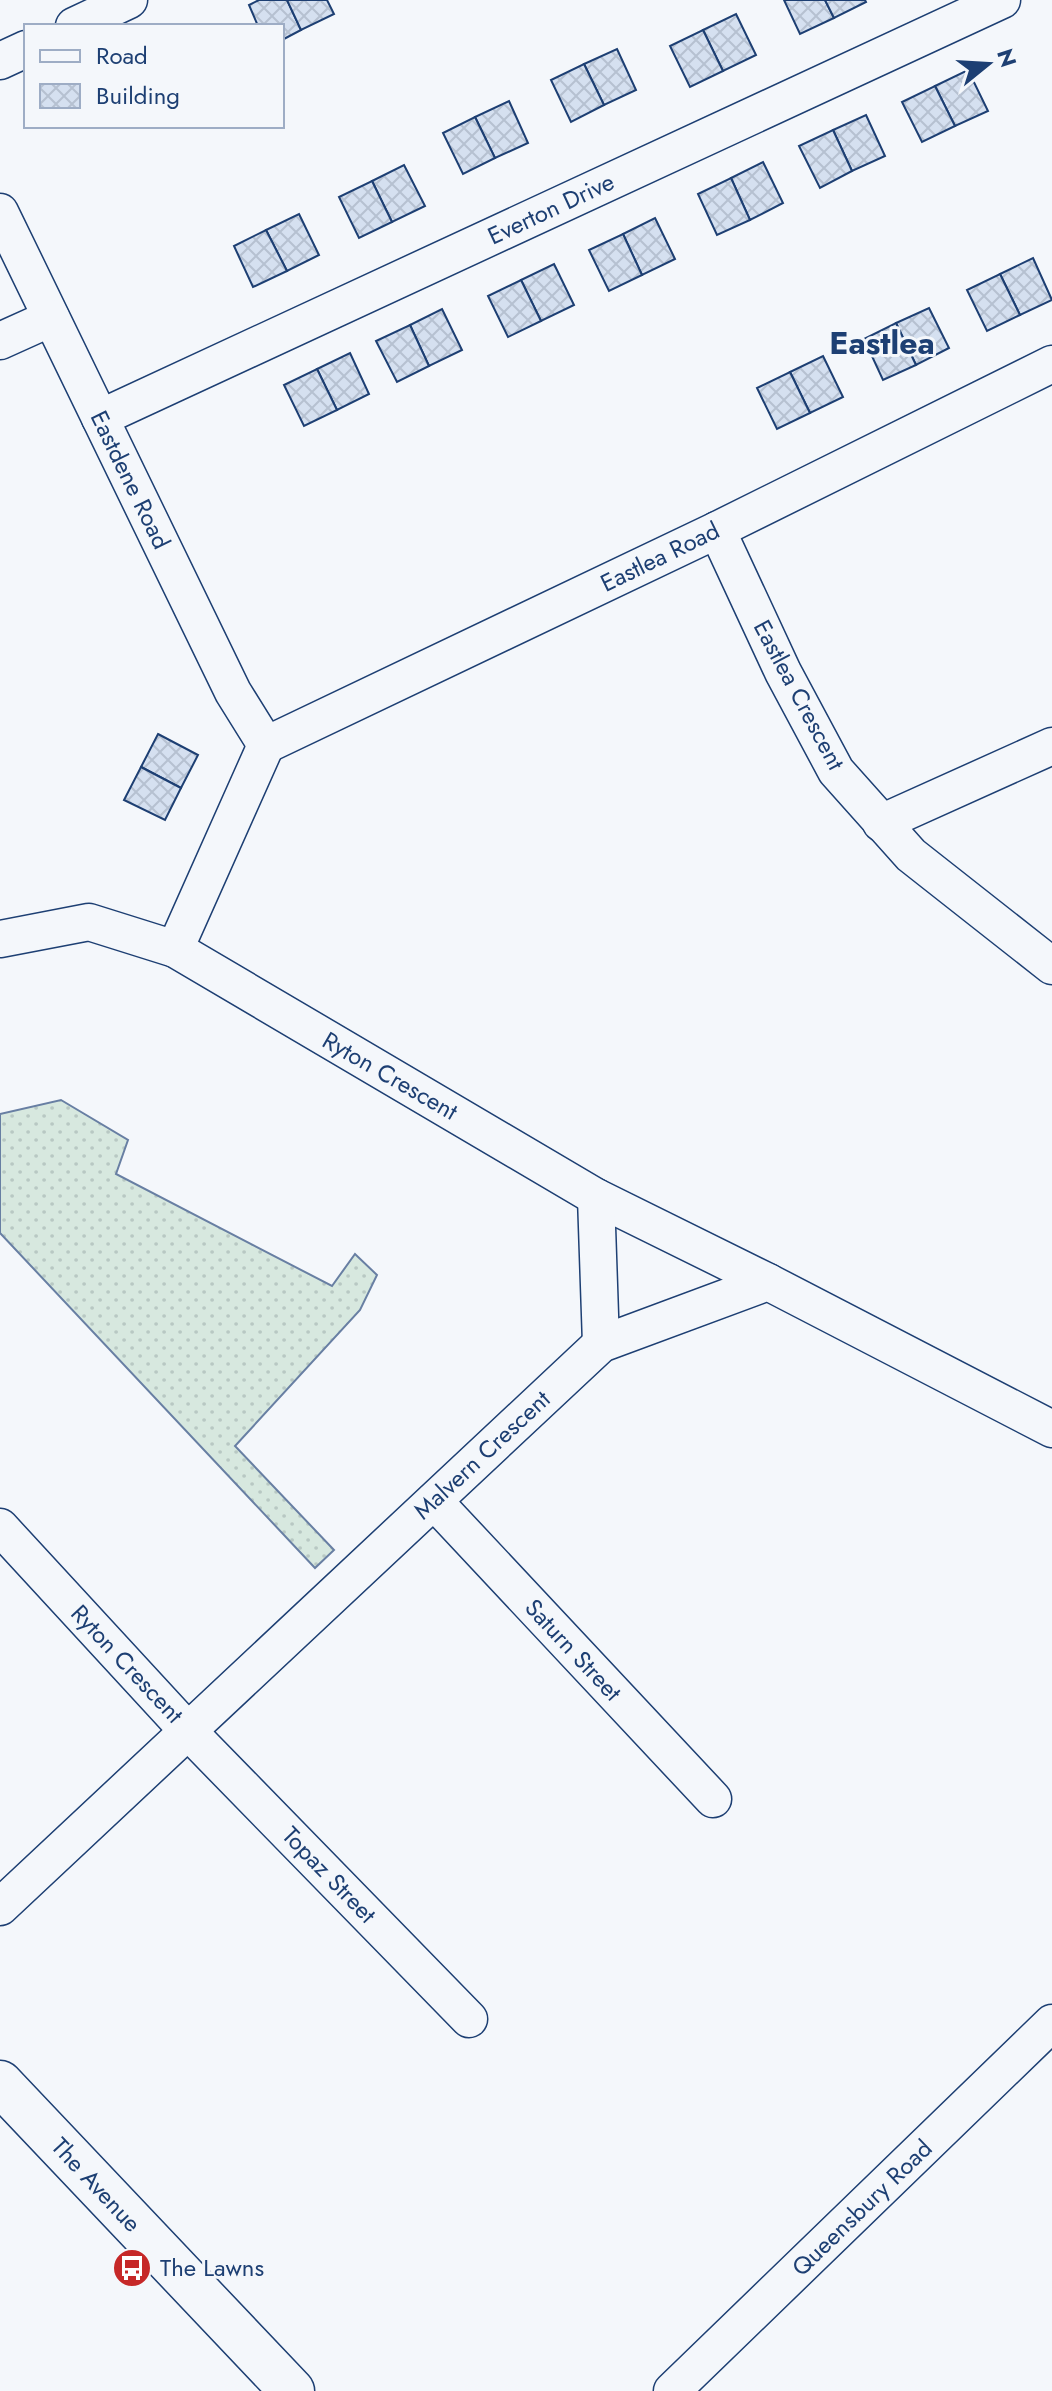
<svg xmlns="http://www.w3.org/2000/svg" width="1052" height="2391" viewBox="0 0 1052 2391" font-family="Jost,sans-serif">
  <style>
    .grass { fill: url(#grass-dots); stroke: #687fa3; stroke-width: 2 }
    .building { fill: url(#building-cross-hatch); stroke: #1d3f73; stroke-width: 2 }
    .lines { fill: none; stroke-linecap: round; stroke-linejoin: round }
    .minor-casing { stroke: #1d3f73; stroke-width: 39 }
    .tertiary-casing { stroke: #1d3f73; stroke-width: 47 }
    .minor { stroke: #f4f7fb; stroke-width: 36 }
    .tertiary { stroke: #f4f7fb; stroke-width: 44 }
    .labels { text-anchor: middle; stroke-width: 6; stroke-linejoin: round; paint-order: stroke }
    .street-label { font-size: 24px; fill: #1d3f73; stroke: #f4f7fb }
    .poi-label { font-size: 24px; fill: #1d3f73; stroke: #f4f7fb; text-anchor: start }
    .district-label { font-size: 32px; font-weight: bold; fill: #1d3f73; stroke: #f4f7fb }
  </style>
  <defs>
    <pattern id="grass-dots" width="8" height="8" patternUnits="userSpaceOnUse" patternTransform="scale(2)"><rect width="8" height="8" fill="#d7e8df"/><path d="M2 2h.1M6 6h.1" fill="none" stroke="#b8c8c3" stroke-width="1.8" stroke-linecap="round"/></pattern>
    <pattern id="building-cross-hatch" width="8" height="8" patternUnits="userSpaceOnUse" patternTransform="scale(2)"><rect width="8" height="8" fill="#d5e0f0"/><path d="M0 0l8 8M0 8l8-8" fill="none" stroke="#b6c1d1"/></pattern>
  </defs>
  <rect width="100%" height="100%" fill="#f4f7fb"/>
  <polygon class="grass" points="61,1100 128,1140 116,1174 332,1286 355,1254 377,1275 360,1310 235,1446 334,1550 315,1568 0,1233 0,1114"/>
  <g class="building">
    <polygon points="259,0 287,0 301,30 282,40 282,26 258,26 249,5"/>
    <polygon points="287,0 327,0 334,14 301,30"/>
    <polygon points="784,0 825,0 834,18 800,34"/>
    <polygon points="825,0 865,0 866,2 834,18"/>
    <polygon points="736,14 756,55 723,71 703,30"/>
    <polygon points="703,30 723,71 690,87 670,46"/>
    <polygon points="617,49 636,90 604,105 584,64"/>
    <polygon points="584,64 604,105 571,122 551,80"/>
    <polygon points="968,70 988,111 955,126 935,86"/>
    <polygon points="935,86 955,126 922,142 902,102"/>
    <polygon points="509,101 528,143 495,158 475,117"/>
    <polygon points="866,115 885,156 852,171 833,130"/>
    <polygon points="475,117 495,158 463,174 443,133"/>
    <polygon points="833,130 852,171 820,188 799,146"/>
    <polygon points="763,162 783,203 750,220 731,178"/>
    <polygon points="404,165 425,206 392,222 372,181"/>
    <polygon points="731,178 750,220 717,235 698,194"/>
    <polygon points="372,181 392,222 359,238 339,197"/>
    <polygon points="299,214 319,255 287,271 266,230"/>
    <polygon points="655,218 675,259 642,275 623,234"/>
    <polygon points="266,230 287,271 253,287 234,246"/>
    <polygon points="623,234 642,275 609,291 589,250"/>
    <polygon points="1033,258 1052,300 1020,315 1000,274"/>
    <polygon points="554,264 574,305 541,321 521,280"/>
    <polygon points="1000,274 1020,315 987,331 967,290"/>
    <polygon points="521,280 541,321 508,337 488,296"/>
    <polygon points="929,308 949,348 916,365 896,323"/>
    <polygon points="442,309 462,350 429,366 410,325"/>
    <polygon points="896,323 916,365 883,380 864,339"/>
    <polygon points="410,325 429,366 397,382 376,341"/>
    <polygon points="350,353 369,394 337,410 317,369"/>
    <polygon points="823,356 843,397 810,413 790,372"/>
    <polygon points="317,369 337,410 304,426 284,385"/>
    <polygon points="790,372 810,413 777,429 757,388"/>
    <polygon points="158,734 198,755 181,788 141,767"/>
    <polygon points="141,767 181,788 165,820 124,800"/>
  </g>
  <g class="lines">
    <g class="minor-casing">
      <g id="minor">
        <polyline points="74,26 129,0"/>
        <polyline points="0,61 26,49"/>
        <polyline points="0,212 233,692 266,745"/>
        <polyline points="0,341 51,318"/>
        <polyline points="100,418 1002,0"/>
        <polyline points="717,530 783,672 836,771 911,855 1052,966"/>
        <polyline points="266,745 717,530 1052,364"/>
        <polyline points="881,823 1052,746"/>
        <polyline points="0,939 89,922 175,949 596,1197 768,1282"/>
        <polyline points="175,949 266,745"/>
        <polyline points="596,1197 601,1344"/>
        <polyline points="434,1501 713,1799"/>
        <polyline points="0,1527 188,1731 469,2019"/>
        <polyline points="0,1907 601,1344 768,1282 1052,1429"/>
        <polyline points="672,2391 1052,2023"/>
      </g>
    </g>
    <g class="tertiary-casing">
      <polyline id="tertiary" points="0,2083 292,2391"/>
    </g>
    <use href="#minor" class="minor"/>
    <use href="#tertiary" class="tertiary"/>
  </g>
  <defs>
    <g id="bus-disc" transform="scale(2)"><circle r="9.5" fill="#c62828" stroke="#f4f7fb"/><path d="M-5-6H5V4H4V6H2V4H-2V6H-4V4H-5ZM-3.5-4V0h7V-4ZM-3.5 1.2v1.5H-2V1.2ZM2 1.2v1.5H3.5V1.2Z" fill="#fff"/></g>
  </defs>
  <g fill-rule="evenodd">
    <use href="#bus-disc" x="132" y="2268"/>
  </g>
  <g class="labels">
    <g class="street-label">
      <text transform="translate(551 209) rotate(-25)" y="8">Everton Drive</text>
      <text transform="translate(130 480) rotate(64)" y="8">Eastdene Road</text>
      <text transform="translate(660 557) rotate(-26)" y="8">Eastlea Road</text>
      <text transform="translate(799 695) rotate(62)" y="8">Eastlea Crescent</text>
      <text transform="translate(390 1076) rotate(30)" y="8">Ryton Crescent</text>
      <text transform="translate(482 1455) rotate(-43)" y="8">Malvern Crescent</text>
      <text transform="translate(573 1650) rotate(47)" y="8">Saturn Street</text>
      <text transform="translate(127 1664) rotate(47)" y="8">Ryton Crescent</text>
      <text transform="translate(329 1875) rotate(46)" y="8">Topaz Street</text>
      <text transform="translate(96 2185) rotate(47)" y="8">The Avenue</text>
      <text transform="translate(862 2208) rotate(-44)" y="8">Queensbury Road</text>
    </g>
    <g class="poi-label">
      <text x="160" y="2276">The Lawns</text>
    </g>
    <g class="district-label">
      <text x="882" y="354">Eastlea</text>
    </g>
  </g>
  <rect x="24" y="24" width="260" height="104" fill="#f4f7fb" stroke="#9eadc5" stroke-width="2"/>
  <rect x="40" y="50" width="40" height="12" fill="#f4f7fb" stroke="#9eadc5" stroke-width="2"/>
  <text x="96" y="64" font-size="24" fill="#1d3f73">Road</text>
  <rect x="40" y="84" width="40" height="24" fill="url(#building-cross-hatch)" stroke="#9eadc5" stroke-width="2"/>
  <text x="96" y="104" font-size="24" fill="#1d3f73">Building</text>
  <g transform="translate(988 64) rotate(72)" stroke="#f4f7fb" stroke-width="6" paint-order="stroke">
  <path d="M0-6L14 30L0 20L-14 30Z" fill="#1d3f73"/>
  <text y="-12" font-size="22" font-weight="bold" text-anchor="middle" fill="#1d3f73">N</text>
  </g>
</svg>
